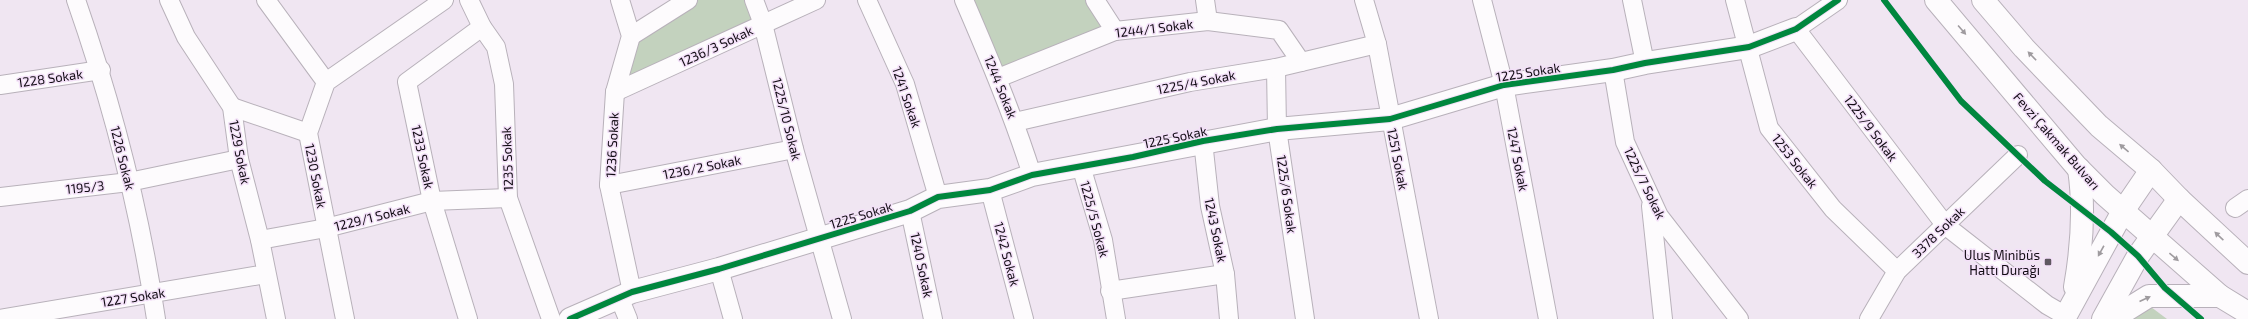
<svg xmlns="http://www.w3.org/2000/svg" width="2248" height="319" viewBox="0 0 2248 319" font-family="'Exo 2',sans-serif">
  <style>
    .green { fill: #c3d2be }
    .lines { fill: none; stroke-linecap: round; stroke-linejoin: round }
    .street-casing { stroke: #b8b1ba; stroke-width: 20 }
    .secondary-casing { stroke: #b8b1ba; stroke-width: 24 }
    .primary-casing { stroke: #b8b1ba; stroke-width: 24 }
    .street { stroke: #fdfbfd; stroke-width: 18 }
    .secondary { stroke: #fdfbfd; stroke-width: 22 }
    .primary { stroke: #fdfbfd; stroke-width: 22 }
    .cycleway-casing { stroke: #f3e0f8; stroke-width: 8 }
    .cycleway { stroke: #00873e; stroke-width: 6 }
    .oneway { fill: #9f9b9f }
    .poi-dot { fill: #5f5861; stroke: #f3e0f8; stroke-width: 1.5 }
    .labels { text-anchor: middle; stroke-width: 3; stroke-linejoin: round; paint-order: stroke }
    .street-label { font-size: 13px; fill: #110b13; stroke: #f3e0f8 }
    .poi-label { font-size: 13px; fill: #110b13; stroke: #f3e0f8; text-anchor: end }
  </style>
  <rect width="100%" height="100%" fill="#f0e6f2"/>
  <g class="green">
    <polygon points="688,0 754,0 763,24 615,92 631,36"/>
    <polygon points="964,0 1095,0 1115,31 998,78"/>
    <polygon points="2143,301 2167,319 2130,319"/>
  </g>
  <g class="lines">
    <g class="street-casing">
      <g id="street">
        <path d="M76 0C112 103 140 211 156 319"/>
        <polyline points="169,0 186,37 232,107 239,159 260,240 276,319"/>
        <polyline points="266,0 326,82"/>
        <polyline points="469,0 482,27 496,47 504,84 508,198 551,319"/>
        <polyline points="620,0 631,36 615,92 609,185 632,292"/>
        <polyline points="754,0 763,24 794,149 842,319"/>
        <polyline points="867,0 905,84 938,197"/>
        <path d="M964 0C989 58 1013 115 1032 175"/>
        <polyline points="1095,0 1115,31"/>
        <polyline points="1205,0 1208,21"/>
        <polyline points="1364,0 1377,44 1429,319"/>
        <polyline points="1482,0 1504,85 1548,319"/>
        <polyline points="1632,0 1645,63"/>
        <polyline points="1735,0 1769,128 1833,209 1897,271"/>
        <polyline points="1838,0 1796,29 1946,226 2047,305 2066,316"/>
        <polyline points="631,36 688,0"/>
        <polyline points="1276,68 1277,129 1305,319"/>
        <polyline points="1613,70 1625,142 1659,216 1739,319"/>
        <polyline points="998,78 1115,31 1208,21 1279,30 1301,62"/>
        <polyline points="0,85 101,70"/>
        <polyline points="615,92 816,0"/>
        <polyline points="232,107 308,133"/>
        <polyline points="1015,122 1190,82 1276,68 1377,44"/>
        <polyline points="1203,141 1210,206 1225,274 1229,319"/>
        <polyline points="1081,166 1103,240 1116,319"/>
        <polyline points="609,185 794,149"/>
        <polyline points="990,190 1024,319"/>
        <polyline points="0,197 129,182 239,159"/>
        <polyline points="1651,206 1663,319"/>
        <polyline points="2235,208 2248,199"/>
        <polyline points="910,211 933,319"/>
        <polyline points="260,240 326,228 432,201 508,198"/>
        <polyline points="719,269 733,319"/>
        <polyline points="1110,291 1225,274"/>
        <polyline points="619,297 628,319"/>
        <polyline points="0,319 266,274"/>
        <polyline points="345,319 308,133 326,82 444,0"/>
        <polyline points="468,319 432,201 407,82 482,27"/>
        <polyline points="1869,319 1897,271 2018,155"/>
      </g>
    </g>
    <g class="secondary-casing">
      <polyline id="secondary" points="570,319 632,292 719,269 910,211 938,197 990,190 1032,175 1277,129 1390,119 1504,85 1613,70 1645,63 1749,47 1796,29"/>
    </g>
    <g class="primary-casing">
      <g id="primary">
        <polyline points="1936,0 2076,166 2105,195 2220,296 2248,313"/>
        <polyline points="1983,0 2024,48 2099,126 2151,170 2179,199 2248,263"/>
        <path d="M2075 287C2082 247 2085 209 2079 169"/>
        <polyline points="2064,319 2123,211 2151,170"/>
        <polyline points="2103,319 2138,256 2179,199"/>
        <polyline points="2112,319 2149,296 2220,296"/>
      </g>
    </g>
    <use href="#street" class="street"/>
    <use href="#secondary" class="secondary"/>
    <use href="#primary" class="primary"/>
    <g class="cycleway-casing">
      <g id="cycleway">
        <polyline points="1884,0 1961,101 2045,181 2111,232 2138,256 2165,288 2201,319"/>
        <polyline points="570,319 632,292 719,269 910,211 938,197 990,190 1032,175 1133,157 1203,141 1277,129 1390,119 1504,85 1613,70 1645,63 1749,47 1796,29 1838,0"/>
      </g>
    </g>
    <use href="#cycleway" class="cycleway"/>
  </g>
  <defs><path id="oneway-solid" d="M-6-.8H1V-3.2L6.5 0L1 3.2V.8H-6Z"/></defs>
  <g class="oneway">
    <use href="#oneway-solid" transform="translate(1962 30) rotate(49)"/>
    <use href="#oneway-solid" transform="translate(2032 56) rotate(-134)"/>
    <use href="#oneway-solid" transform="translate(2124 148) rotate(-140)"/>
    <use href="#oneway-solid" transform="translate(2219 236) rotate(-137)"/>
    <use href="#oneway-solid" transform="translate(2101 251) rotate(119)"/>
    <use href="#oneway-solid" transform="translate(2174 257) rotate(40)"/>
    <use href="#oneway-solid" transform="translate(2145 299) rotate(-24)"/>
  </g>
  <rect class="poi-dot" x="2044" y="258" width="8" height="8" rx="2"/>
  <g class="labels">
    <g class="street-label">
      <text transform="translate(1154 28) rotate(-7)" y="5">1244/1 Sokak</text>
      <text transform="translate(716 46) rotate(-25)" y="5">1236/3 Sokak</text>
      <text transform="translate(1528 72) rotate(-9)" y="5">1225 Sokak</text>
      <text transform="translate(50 78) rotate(-8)" y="5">1228 Sokak</text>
      <text transform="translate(1196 82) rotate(-11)" y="5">1225/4 Sokak</text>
      <text transform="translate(1001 87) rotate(68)" y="5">1244 Sokak</text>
      <text transform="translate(907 97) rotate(71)" y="5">1241 Sokak</text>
      <text transform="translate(787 119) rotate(76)" y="5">1225/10 Sokak</text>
      <text transform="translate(1871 128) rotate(53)" y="5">1225/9 Sokak</text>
      <text transform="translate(1175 137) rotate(-12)" y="5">1225 Sokak</text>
      <text transform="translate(2057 141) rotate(49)" y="5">Fevzi Çakmak Bulvarı</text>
      <text transform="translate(612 145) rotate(-87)" y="5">1236 Sokak</text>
      <text transform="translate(240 152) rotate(79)" y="5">1229 Sokak</text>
      <text transform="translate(423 157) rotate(78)" y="5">1233 Sokak</text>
      <text transform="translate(123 158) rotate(76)" y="5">1226 Sokak</text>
      <text transform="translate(507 159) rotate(-92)" y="5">1235 Sokak</text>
      <text transform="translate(1398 159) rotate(79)" y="5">1251 Sokak</text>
      <text transform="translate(1518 159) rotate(79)" y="5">1247 Sokak</text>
      <text transform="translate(1795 161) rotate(52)" y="5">1253 Sokak</text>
      <text transform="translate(702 167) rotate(-11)" y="5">1236/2 Sokak</text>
      <text transform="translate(316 176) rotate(79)" y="5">1230 Sokak</text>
      <text transform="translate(1645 183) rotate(64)" y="5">1225/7 Sokak</text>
      <text transform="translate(85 187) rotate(-6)" y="5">1195/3</text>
      <text transform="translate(1287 194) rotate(82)" y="5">1225/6 Sokak</text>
      <text transform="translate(861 215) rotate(-17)" y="5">1225 Sokak</text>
      <text transform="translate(372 217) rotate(-14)" y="5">1229/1 Sokak</text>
      <text transform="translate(1095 219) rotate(75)" y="5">1225/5 Sokak</text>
      <text transform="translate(1216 230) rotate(78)" y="5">1243 Sokak</text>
      <text transform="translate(1938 232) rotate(-44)" y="5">3378 Sokak</text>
      <text transform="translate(1007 254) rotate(75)" y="5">1242 Sokak</text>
      <text transform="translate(922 265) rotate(78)" y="5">1240 Sokak</text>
      <text transform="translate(133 297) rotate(-9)" y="5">1227 Sokak</text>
    </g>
    <g class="poi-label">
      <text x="2040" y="260">Ulus Minibüs<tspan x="2040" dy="15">Hattı Durağı</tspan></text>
    </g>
  </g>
</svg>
